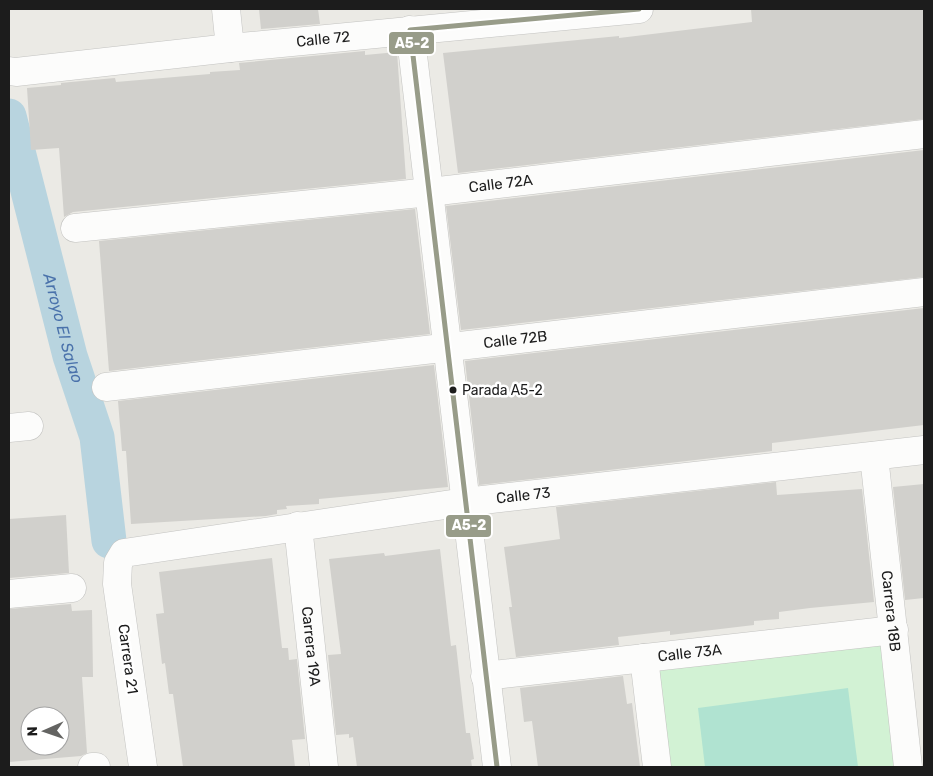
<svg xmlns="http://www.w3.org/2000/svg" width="933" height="776" viewBox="0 0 933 776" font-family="Rubik,sans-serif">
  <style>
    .park { fill: #d2f2d4 }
    .pitch { fill: #b0e3d1 }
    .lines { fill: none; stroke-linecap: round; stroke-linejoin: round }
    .canal { stroke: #b8d4df; stroke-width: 35 }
    .building { fill: #d1d0cc; fill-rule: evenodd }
    .minor-casing { stroke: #c3c3c1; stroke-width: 29 }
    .minor { stroke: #fcfcfb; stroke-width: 28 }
    .bus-1-casing { stroke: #fff; stroke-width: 9 }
    .bus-1 { stroke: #989c89; stroke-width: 5 }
    .bus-dot { fill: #1c1c1c; stroke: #fff; stroke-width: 2 }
    .labels { text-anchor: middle; stroke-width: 5; stroke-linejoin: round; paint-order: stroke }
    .bus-label { font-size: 14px; fill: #1c1c1c; stroke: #fff; text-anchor: start }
    .street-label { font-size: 15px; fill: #1c1c1c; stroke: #fff }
    .water-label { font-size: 16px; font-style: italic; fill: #4a72ab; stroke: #fff }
    .line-badge { stroke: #fff; stroke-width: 2 }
    .badge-label { font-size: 14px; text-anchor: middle; font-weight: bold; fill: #fff }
  </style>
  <rect width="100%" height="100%" fill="#ebeae5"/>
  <polygon class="park" points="880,639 895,767 667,767 655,666"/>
  <polygon class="pitch" points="848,688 858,767 705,767 698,708"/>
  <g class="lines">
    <path class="canal" id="s1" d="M9 116 70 356 97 437 109 541"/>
  </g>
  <g class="building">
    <polygon points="259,9 318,9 320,24 261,29"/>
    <polygon points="751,9 924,9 924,119 458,173 443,53 619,36 619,38 752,22"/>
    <polygon points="365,51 365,55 397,52 406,179 73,212 64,217 59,148 31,150 27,88 61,85 61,83 71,82 115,78 116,82 210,74 210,72 240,70 239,63"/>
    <polygon points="924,150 924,277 461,330 446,206"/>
    <polygon points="415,209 430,334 109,371 99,241"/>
    <polygon points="924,308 924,425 772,443 772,451 479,485 465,361"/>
    <polygon points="434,365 448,487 319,499 319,504 286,506 287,509 277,510 277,514 266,516 131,524 126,451 122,451 118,401"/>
    <polygon points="776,482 777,495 862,489 874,602 810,608 779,612 779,619 754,621 754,625 670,635 670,631 618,637 619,645 516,657 509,607 512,607 504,547 560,539 556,507"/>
    <polygon points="924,484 924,598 905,600 893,487"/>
    <polygon points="66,515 69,573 9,578 9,519"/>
    <polygon points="440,549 451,646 456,645 466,733 470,733 474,759 471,760 472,767 357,767 353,737 349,738 349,734 336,735 328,655 341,654 329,559 384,553 385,556"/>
    <polygon points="272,558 282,648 288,648 289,660 297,659 305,739 292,740 295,767 183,767 173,694 169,694 165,663 162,664 156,614 164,613 159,572"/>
    <path d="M71 604 72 611 92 610 93 677H82L87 753 81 756 9 762V609ZM30 716H60V746H30Z"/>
    <polygon points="623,676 627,704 632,703 640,767 538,767 532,721 524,722 520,688"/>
  </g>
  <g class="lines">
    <g class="minor-casing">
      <g id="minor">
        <polyline points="226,9 230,48"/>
        <polyline points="410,30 497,767"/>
        <path id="s2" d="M9 71 16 72 230 48 639 9"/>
        <path id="s3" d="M75 228 430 192 924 134"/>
        <path id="s4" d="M106 387 924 292"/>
        <polyline points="9,428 29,426"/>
        <path id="s5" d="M874 456 908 767"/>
        <path id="s6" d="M298 526 324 767"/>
        <polyline points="9,594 72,588"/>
        <polyline points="644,658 657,767"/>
        <path id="s7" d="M485 676 894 630"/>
        <polyline points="92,767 96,767"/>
        <path id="s8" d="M143 767 117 584 118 563 124 553 465 502 924 450"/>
      </g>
    </g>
    <use href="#minor" class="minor"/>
    <g class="bus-1-casing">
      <polyline id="bus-1" points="497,767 410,30 639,9"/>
    </g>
    <use href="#bus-1" class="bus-1"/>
  </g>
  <circle class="bus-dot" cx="453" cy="390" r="4.5"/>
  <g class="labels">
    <g class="bus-label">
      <text x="462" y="395">Parada A5-2</text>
    </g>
    <g class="street-label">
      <text dy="5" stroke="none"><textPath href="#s2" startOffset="316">Calle 72</textPath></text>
      <text dy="5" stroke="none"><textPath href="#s3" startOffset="428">Calle 72A</textPath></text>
      <text dy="5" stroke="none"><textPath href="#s4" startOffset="412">Calle 72B</textPath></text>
      <text dy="5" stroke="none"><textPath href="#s8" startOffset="621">Calle 73</textPath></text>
      <text dy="5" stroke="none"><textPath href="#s5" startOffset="156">Carrera 18B</textPath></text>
      <text dy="5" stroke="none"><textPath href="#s6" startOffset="121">Carrera 19A</textPath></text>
      <text dy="5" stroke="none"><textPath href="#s7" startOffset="206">Calle 73A</textPath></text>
      <text transform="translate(128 659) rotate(82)" y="5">Carrera 21</text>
    </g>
    <g class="water-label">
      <text dy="6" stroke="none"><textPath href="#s1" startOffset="219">Arroyo El Salao</textPath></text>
    </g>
  </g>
  <g class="line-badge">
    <rect x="388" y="31" width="47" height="24" rx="5" fill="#989c89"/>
    <rect x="445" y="514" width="47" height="24" rx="5" fill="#989c89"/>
  </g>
  <g class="badge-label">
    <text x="412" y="48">A5-2</text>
    <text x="469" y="530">A5-2</text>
  </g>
  <rect width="933" height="776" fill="none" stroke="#1c1c1c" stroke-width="20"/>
  <g transform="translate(45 731) rotate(268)"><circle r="24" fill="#ffffff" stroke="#a4a4a4"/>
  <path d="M0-4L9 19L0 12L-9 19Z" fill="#646462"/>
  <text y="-8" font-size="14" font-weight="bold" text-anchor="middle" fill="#1c1c1c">N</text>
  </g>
</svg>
